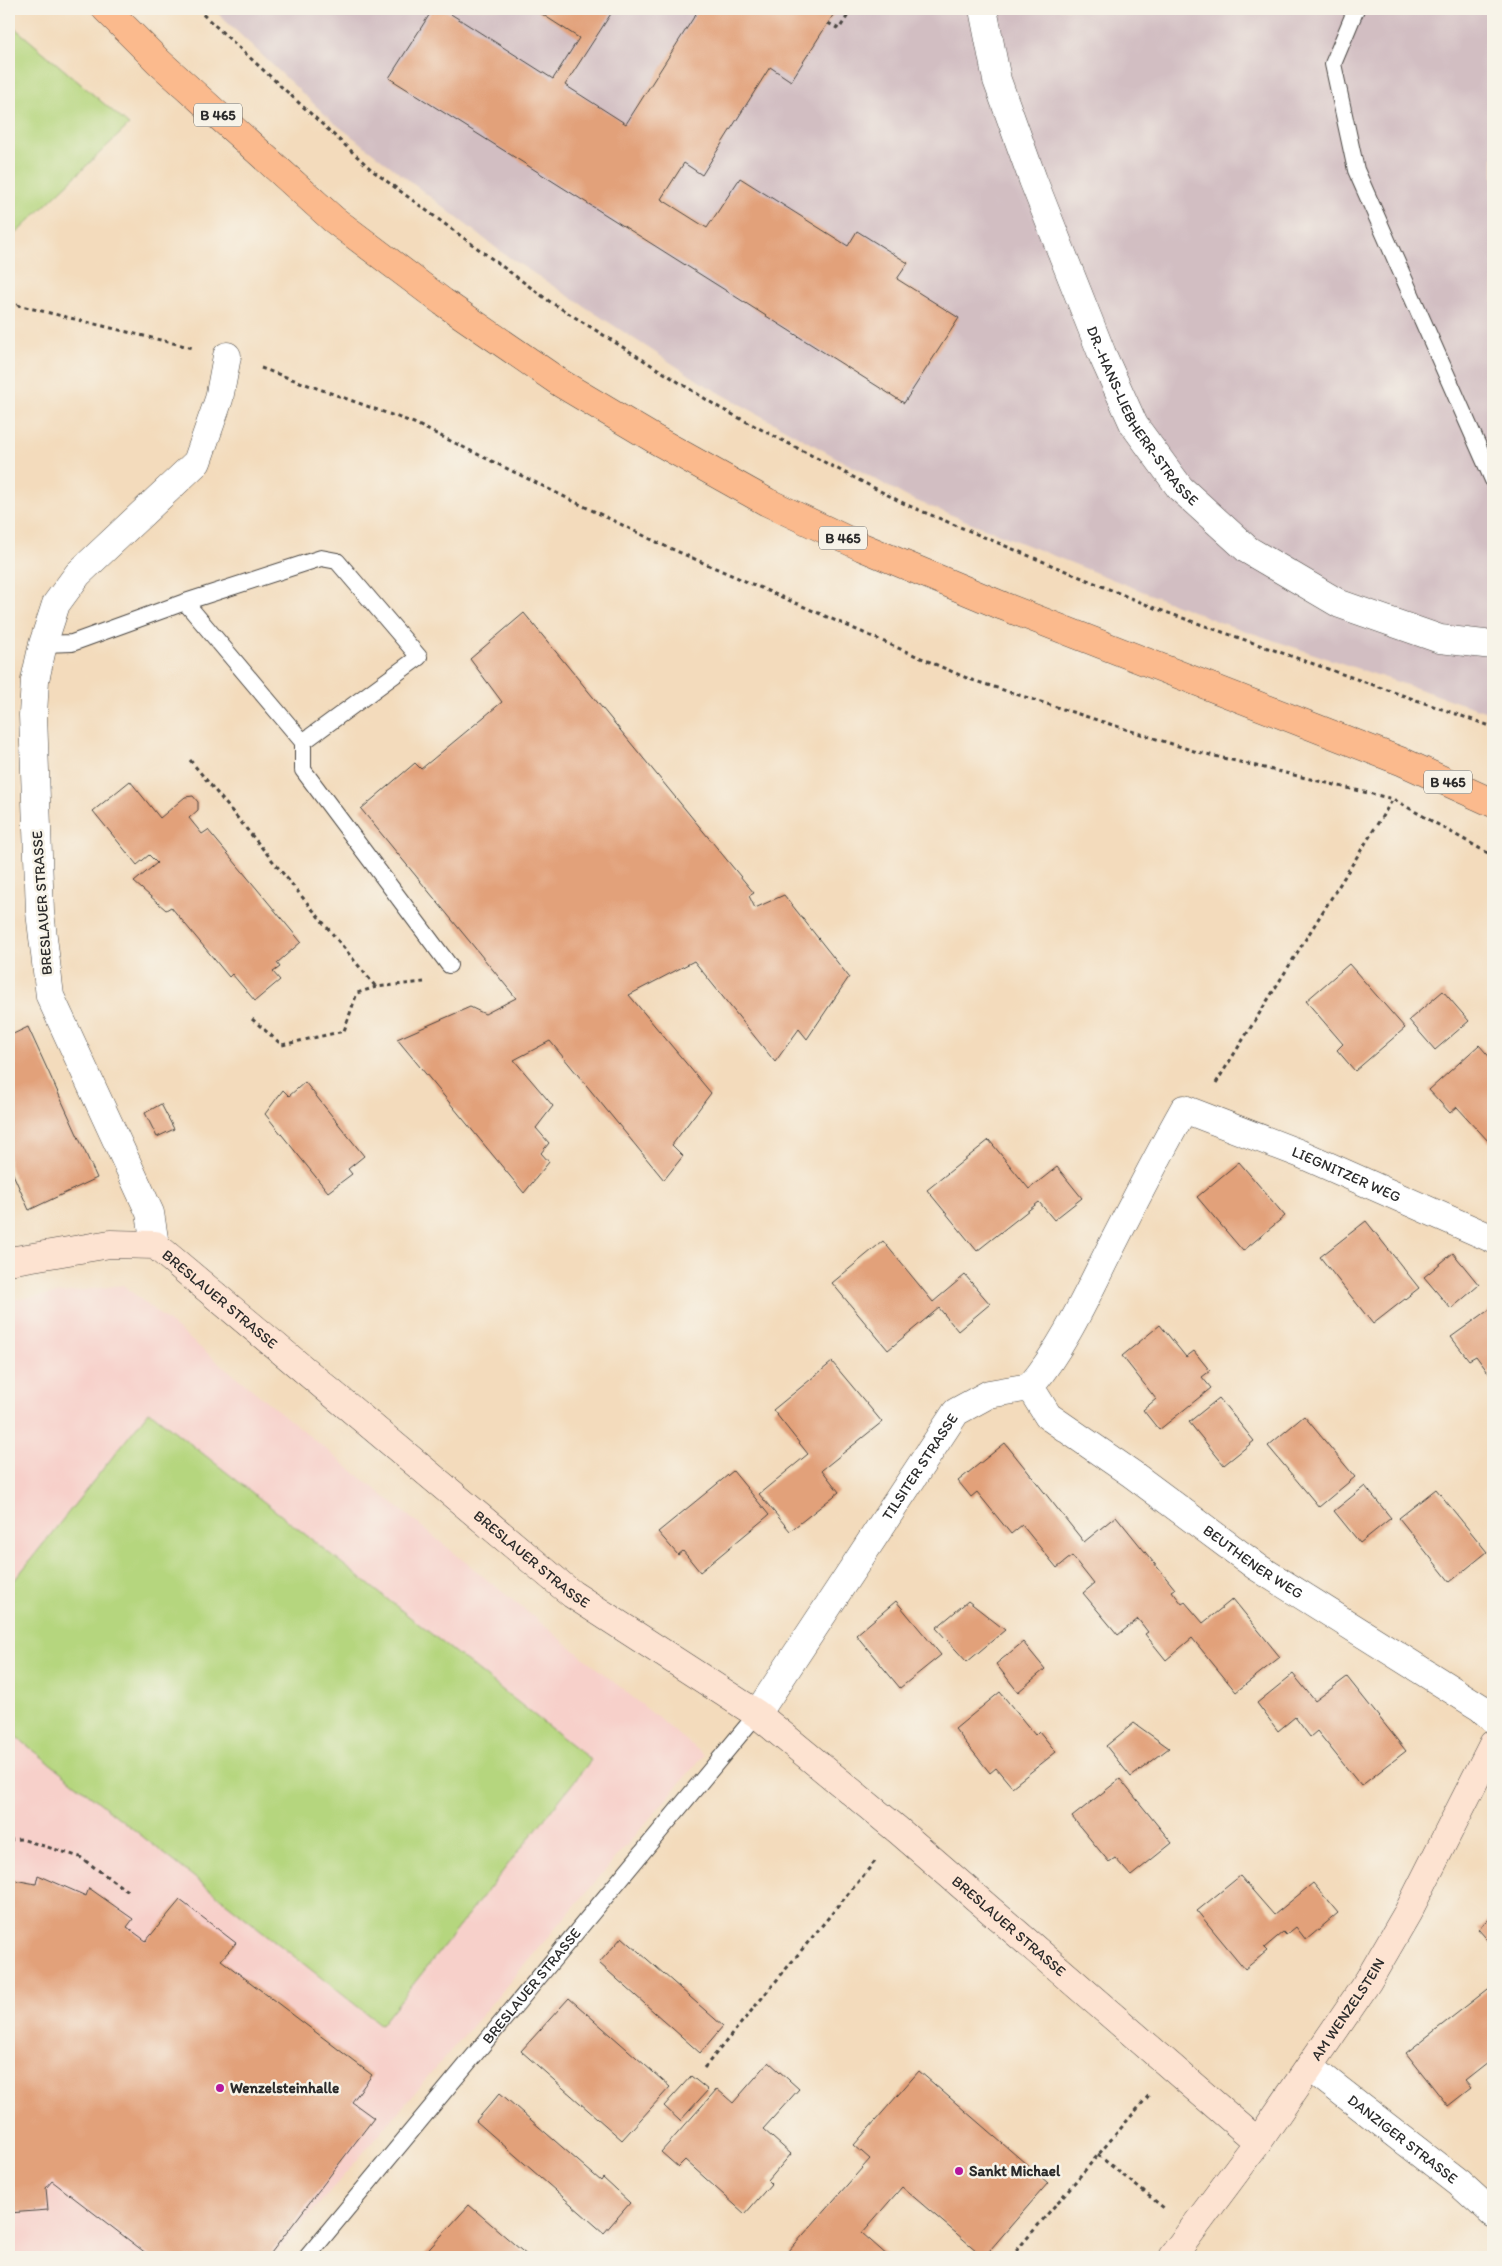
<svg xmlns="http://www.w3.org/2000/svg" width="1502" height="2266" viewBox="0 0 1502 2266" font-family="Itim,sans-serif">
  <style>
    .built { fill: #f7d0ca }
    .industrial { fill: #d2bec2 }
    .green { fill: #b5d67e; stroke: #708054 }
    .building { fill: #e2a17a }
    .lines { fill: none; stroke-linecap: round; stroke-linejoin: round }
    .lane-casing { stroke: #494541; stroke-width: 18 }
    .street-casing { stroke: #494541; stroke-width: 29 }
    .secondary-casing { stroke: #494541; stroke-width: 29 }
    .primary-casing { stroke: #494541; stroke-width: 29 }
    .path { stroke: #494541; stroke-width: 3; stroke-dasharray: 4 4; stroke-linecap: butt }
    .lane { stroke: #fff; stroke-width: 16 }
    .street { stroke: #fff; stroke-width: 28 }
    .secondary { stroke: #fde3d1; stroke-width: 28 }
    .primary { stroke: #fbba8d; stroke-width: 28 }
    .poi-dot { fill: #b5179e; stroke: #f7f3e8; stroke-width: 2 }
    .labels { text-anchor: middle; stroke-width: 5; stroke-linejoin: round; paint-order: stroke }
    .shield { fill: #f7f3e8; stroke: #686764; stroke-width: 1 }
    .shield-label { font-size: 14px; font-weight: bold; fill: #2b2b2b }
    .street-label { font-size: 15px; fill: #2b2b2b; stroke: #f7f3e8 }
    .poi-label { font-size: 15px; font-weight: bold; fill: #2b2b2b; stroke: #f7f3e8; text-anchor: start }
  </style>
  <rect width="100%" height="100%" fill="#f7f3e8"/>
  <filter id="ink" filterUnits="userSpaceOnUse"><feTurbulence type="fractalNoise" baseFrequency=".02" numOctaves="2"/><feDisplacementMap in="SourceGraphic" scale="10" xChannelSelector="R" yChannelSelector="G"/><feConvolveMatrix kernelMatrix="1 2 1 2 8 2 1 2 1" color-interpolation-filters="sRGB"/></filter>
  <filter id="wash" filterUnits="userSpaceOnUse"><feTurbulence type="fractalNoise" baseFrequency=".0096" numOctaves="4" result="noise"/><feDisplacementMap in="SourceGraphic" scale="20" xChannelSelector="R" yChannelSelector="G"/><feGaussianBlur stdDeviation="1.12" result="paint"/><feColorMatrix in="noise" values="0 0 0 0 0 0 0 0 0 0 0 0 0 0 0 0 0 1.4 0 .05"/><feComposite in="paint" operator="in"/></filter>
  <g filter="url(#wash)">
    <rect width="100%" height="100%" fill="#f3dbbc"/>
    <polygon class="built" points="123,1285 704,1755 274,2257 9,2257 9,1300"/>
    <polygon class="industrial" points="213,9 1493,9 1493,714 1222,623 909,498 702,383 504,254 332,121"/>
    <g class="green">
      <polygon points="9,23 129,125 9,240"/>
      <polygon points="149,1411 591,1760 381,2025 9,1731 9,1587"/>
    </g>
    <g id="blocks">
      <g class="building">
        <polygon points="433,9 443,9 553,79 579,38 534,9 614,9 565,85 626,124 699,9 837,9 791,81 770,67 702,175 684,163 661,199 707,228 740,178 848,246 857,231 908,263 897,279 959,318 904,403 389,78"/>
        <polygon points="524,613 754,893 749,896 755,908 784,895 849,977 807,1039 799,1029 775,1062 694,961 629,995 711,1093 672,1145 683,1156 664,1180 550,1041 514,1060 553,1106 536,1128 549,1143 541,1153 549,1162 524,1193 397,1039 470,1007 485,1014 516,998 361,809 415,763 421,769 502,702 470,659"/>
        <polygon points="130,781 160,818 185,797 193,796 198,802 198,810 189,818 202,834 208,830 301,942 277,963 280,967 273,972 280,980 255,1001 232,974 229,977 171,907 166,910 134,882 157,863 149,855 137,865 93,811"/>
        <polygon points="1349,964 1405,1028 1355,1071 1337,1050 1343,1044 1306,1001"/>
        <polygon points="1443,991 1469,1021 1435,1050 1409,1020"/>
        <polygon points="28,1027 97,1178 29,1210 9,1165 9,1036"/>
        <polygon points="1479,1045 1493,1061 1493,1138 1489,1142 1457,1107 1450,1113 1429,1090"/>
        <polygon points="305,1082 364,1156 348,1169 352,1174 328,1192 265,1114 283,1090 289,1096"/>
        <polygon points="161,1104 174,1129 157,1137 145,1113"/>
        <polygon points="989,1140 1029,1189 1057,1167 1082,1198 1054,1220 1039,1202 977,1251 927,1190"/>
        <polygon points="1239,1162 1285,1216 1243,1251 1197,1197"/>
        <polygon points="1366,1221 1419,1288 1373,1324 1320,1257"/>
        <polygon points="883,1241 933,1302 965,1275 990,1304 958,1331 939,1308 888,1350 832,1283"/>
        <polygon points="1453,1253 1479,1285 1451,1309 1424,1277"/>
        <polygon points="1493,1307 1493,1379 1476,1356 1469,1360 1451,1337"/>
        <polygon points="1160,1325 1186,1357 1194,1351 1210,1371 1202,1377 1211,1388 1159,1430 1143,1410 1156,1399 1122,1356"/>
        <polygon points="832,1362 882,1422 822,1470 839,1492 790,1531 759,1494 808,1454 773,1410"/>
        <polygon points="1219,1398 1254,1441 1224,1465 1189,1422"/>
        <polygon points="1304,1416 1355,1477 1319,1507 1268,1446"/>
        <polygon points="1005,1443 1084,1542 1116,1516 1175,1589 1172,1591 1182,1604 1185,1602 1203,1623 1233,1599 1280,1657 1236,1692 1192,1638 1166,1660 1145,1634 1148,1632 1138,1619 1118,1635 1083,1593 1094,1584 1072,1556 1057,1568 1022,1525 1011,1534 977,1492 971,1497 958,1481"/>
        <polygon points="733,1471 769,1515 700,1572 683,1551 678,1555 658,1532"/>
        <polygon points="1365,1486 1391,1518 1360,1543 1334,1511"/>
        <polygon points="1436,1489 1487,1552 1450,1582 1399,1518"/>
        <polygon points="896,1601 941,1655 900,1688 856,1635"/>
        <polygon points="968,1601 1005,1630 967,1662 936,1628"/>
        <polygon points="1023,1642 1045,1669 1018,1692 996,1664"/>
        <polygon points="1293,1674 1315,1701 1347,1677 1406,1751 1361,1786 1317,1731 1310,1737 1295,1717 1278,1731 1257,1703"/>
        <polygon points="1000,1692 1035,1735 1039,1731 1056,1752 1012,1787 996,1768 990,1773 955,1729"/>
        <polygon points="1134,1723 1169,1748 1131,1777 1106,1746"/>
        <polygon points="1120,1779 1172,1843 1131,1876 1115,1858 1109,1862 1072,1817"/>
        <polygon points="38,1875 86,1896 89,1888 133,1919 127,1927 146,1941 180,1900 236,1943 221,1960 372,2075 352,2102 374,2118 268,2257 151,2257 52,2181 46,2188 48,2210 9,2213 9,2103 13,2097 9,2094 9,1879 36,1884"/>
        <polygon points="1240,1876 1274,1915 1313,1883 1338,1913 1306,1940 1296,1927 1286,1935 1283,1932 1264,1948 1267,1951 1245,1969 1197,1911"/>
        <polygon points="1493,1916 1493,1946 1478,1929"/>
        <polygon points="622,1937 723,2026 700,2053 599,1963"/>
        <polygon points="1492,1986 1493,2059 1465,2081 1471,2088 1448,2106 1406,2053"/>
        <polygon points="569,1998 670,2087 622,2140 521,2051"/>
        <polygon points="769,2062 799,2089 763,2129 791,2154 768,2181 771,2184 745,2214 685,2160 678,2167 661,2152 717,2089 733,2103"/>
        <polygon points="919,2071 1048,2183 984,2257 902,2187 862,2233 889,2257 795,2257 788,2252 870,2159 854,2145"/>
        <polygon points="691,2076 708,2090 680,2121 664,2106"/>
        <polygon points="500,2093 601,2181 603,2178 630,2203 604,2233 476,2121"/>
        <polygon points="469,2205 529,2257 422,2257"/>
      </g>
    </g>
  </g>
  <g filter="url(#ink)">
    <use href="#blocks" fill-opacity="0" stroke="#494541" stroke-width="1"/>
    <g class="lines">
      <g class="lane-casing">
        <g id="lane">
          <polyline points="1356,9 1333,64 1356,170 1493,480"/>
          <polyline points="43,644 72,643 185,602 321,558 337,561 419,657 303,742 185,602"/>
          <polyline points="303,742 303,770 449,965"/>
          <path id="s1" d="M307 2257 757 1714"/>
        </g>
      </g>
      <g class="street-casing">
        <g id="street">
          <path id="s2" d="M983 9 997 80 1033 180 1102 354 1134 425 1180 488 1248 550 1340 604 1440 639 1493 645"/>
          <polyline points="155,1245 150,1213 50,996 40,912 33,715 35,680 43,644 56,604 78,574 197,462 219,399 227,356"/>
          <path id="s3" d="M1030 1387 1048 1416 1132 1474 1257 1567 1481 1708 1493 1719"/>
          <path id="s4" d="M757 1714 956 1412 989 1394 1030 1387C1063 1347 1084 1301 1107 1255 1132 1206 1157 1157 1184 1109L1301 1154 1493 1239"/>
          <path id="s5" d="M1311 2068 1459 2183 1493 2214"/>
        </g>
      </g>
      <g class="secondary-casing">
        <g id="secondary">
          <path id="s6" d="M9 1261 110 1244 155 1245 572 1594 757 1714 899 1831 1258 2142"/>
          <path id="s7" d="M1172 2257 1258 2142 1368 1981 1408 1912 1493 1744"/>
        </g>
      </g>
      <g class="primary-casing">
        <polyline id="primary" points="106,9 159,62 333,219 443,302 562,384 656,440 767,502 862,547 1003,606 1403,762 1493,803"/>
      </g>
      <g class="path">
        <polyline points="197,9 373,171 549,301 720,408 907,505 1157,609 1493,727"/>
        <polyline points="828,23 839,29 852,9"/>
        <polyline points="9,303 193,348"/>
        <polyline points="261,368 414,423 665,546 969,679 1194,751 1393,799 1493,856"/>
        <polyline points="190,760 376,987"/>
        <polyline points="252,1019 282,1045 344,1031 357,993 376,987 424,982"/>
        <polyline points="1216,1083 1393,799"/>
        <polyline points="9,1840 21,1839 80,1857 130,1893"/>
        <polyline points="704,2068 877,1859"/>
        <polyline points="1098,2155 1164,2208"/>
        <polyline points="1011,2257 1150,2094"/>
      </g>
      <use href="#lane" class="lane"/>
      <use href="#street" class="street"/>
      <use href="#secondary" class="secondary"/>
      <use href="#primary" class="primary"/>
    </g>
  </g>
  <g class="poi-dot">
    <circle cx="220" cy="2088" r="5"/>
    <circle cx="959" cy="2171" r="5"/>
  </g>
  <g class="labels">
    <g class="shield">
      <rect x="194" y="103.5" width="48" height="23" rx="4"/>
      <rect x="819" y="526.5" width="48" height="23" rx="4"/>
      <rect x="1424" y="770.5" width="48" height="23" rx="4"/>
    </g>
    <g class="shield-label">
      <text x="218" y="120">B 465</text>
      <text x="843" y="543">B 465</text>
      <text x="1448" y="787">B 465</text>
    </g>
    <g class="street-label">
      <text dy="5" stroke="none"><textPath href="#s2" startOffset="440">DR.-HANS-LIEBHERR-STRASSE</textPath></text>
      <text transform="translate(42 903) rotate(-94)" y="5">BRESLAUER STRASSE</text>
      <text dy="5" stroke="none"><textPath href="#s4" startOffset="934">LIEGNITZER WEG</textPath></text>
      <text dy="5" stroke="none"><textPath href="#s6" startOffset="232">BRESLAUER STRASSE</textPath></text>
      <text dy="5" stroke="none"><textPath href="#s4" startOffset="296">TILSITER STRASSE</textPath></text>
      <text dy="5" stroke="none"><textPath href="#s6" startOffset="638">BRESLAUER STRASSE</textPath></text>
      <text dy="5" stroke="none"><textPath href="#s3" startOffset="286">BEUTHENER WEG</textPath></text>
      <text dy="5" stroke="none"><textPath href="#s6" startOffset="1241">BRESLAUER STRASSE</textPath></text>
      <text dy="5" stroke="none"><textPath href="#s1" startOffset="352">BRESLAUER STRASSE</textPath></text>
      <text dy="5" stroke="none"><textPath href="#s7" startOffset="304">AM WENZELSTEIN</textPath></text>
      <text dy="5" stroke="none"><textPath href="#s5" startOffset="116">DANZIGER STRASSE</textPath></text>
    </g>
    <g class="poi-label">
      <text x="230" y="2093">Wenzelsteinhalle</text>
      <text x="969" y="2176">Sankt Michael</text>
    </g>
  </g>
  <rect width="1502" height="2266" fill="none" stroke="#f7f3e8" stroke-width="30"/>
</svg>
